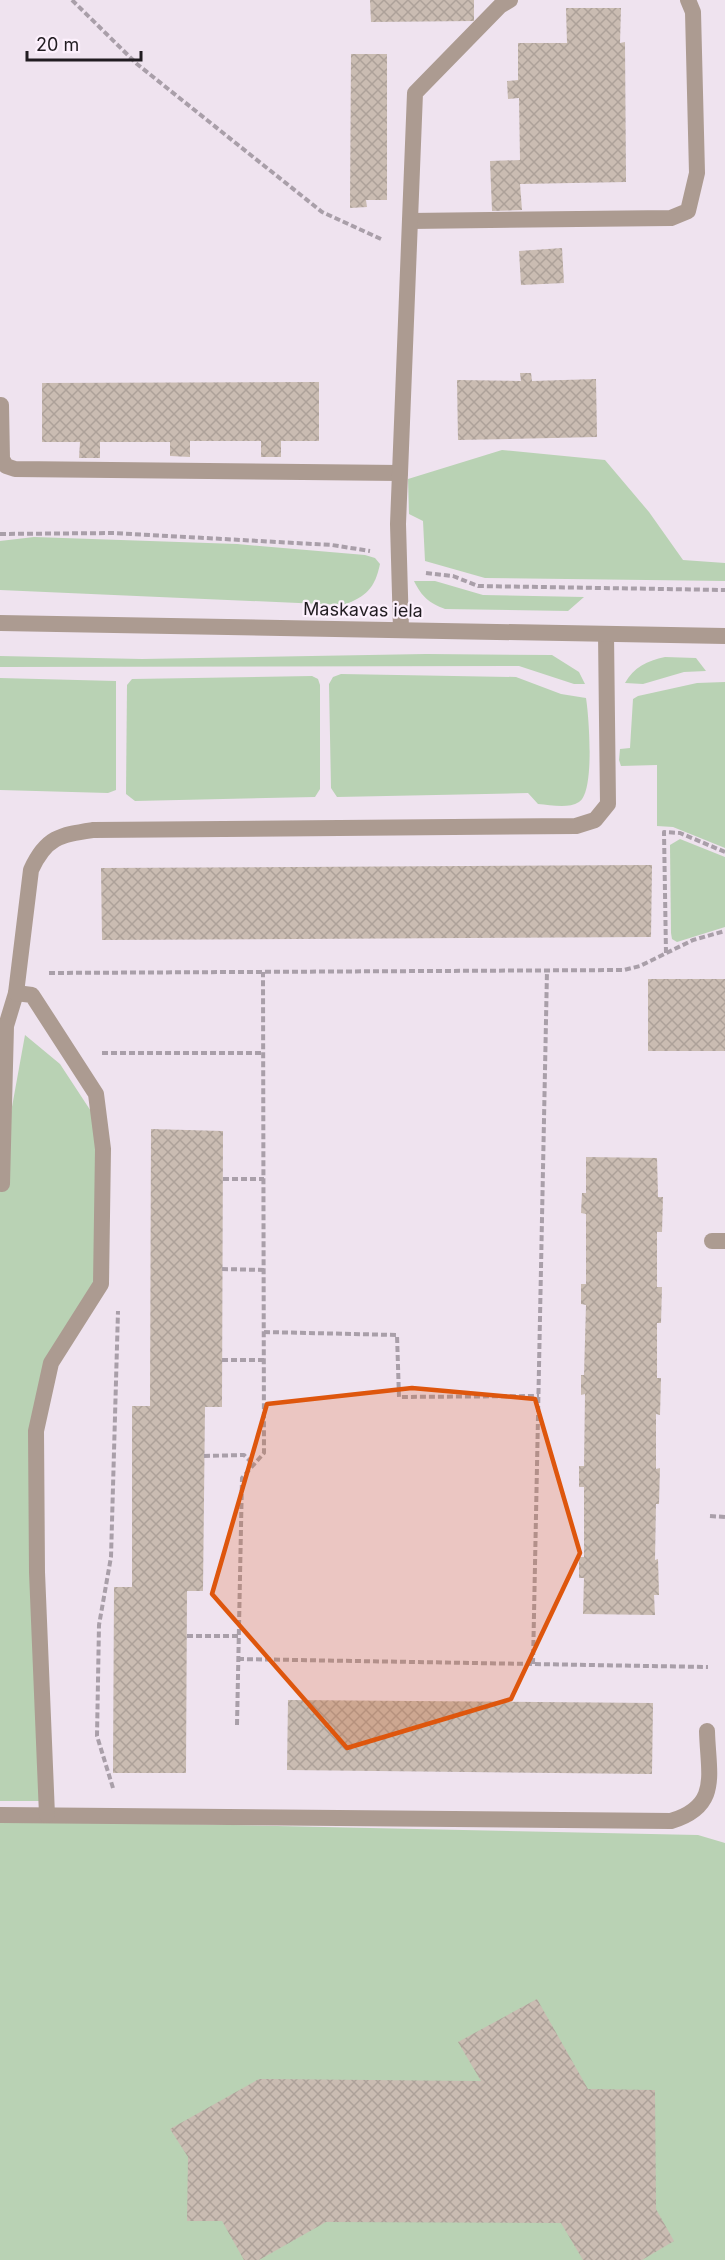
<svg xmlns="http://www.w3.org/2000/svg" width="725" height="2260" viewBox="0 0 725 2260" font-family="Inter,sans-serif">
  <style>
    .green { fill: #b9d2b4 }
    .building { fill: url(#building-cross-hatch) }
    .lines { fill: none; stroke-linecap: round; stroke-linejoin: round }
    .path { stroke: #a99fa9; stroke-width: 4; stroke-dasharray: 6 3; stroke-linecap: butt }
    .service { stroke: #ac9b91; stroke-width: 16 }
    .minor { stroke: #ac9b91; stroke-width: 16 }
    .marked { fill: #de560d; fill-opacity: 0.2; stroke: #de560d; stroke-width: 4.5; stroke-linejoin: round }
    .labels { text-anchor: middle; stroke-width: 4.5; stroke-linejoin: round; paint-order: stroke }
    .street-label { font-size: 18px; fill: #211c21; stroke: #fcf0fc }
  </style>
  <defs>
    <pattern id="building-cross-hatch" width="8" height="8" patternUnits="userSpaceOnUse" patternTransform="scale(1.5)"><rect width="8" height="8" fill="#cabcb2"/><path d="M0 0l8 8M0 8l8-8" fill="none" stroke="#ada199"/></pattern>
  </defs>
  <rect width="100%" height="100%" fill="#efe3ef"/>
  <g class="green">
    <polygon points="502,450 605,460 649,512 683,560 725,563 725,581 485,578 425,561 423,521 409,514 408,479"/>
    <path d="M34 537 237 544 365 555 375 558 380 564C375 588 366 597 343 605L0 590V541Z"/>
    <path d="M414 581H435L483 595 584 597 568 611 445 609C429 603 422 597 414 581Z"/>
    <polygon points="426,654 552,655 579,672 585,684 574,684 519,666 0,667 0,656 142,659"/>
    <path d="M665 657 696 658 706 671 684 672 643 684 625 683C634 667 647 661 665 657Z"/>
    <path d="M341 674 516 677 561 694 586 698C589 716 595 793 579 802 568 809 551 805 538 804L528 793 337 797 331 788 329 684 333 677Z"/>
    <polygon points="312,676 318,679 320,685 320,789 315,797 135,801 126,794 127,685 132,679"/>
    <polygon points="0,678 116,681 116,790 108,793 0,790"/>
    <polygon points="725,682 725,848 673,827 657,826 657,765 621,766 619,760 620,749 630,748 633,699 638,696 697,683"/>
    <polygon points="680,839 725,857 725,927 677,942 672,939 671,933 670,845"/>
    <polygon points="25,1035 60,1064 100,1125 101,1284 51,1363 36,1431 46,1801 0,1801 0,1173"/>
    <polygon points="0,1820 698,1835 725,1843 725,2260 0,2260"/>
  </g>
  <g class="building">
    <polygon points="370,0 474,0 474,21 371,22"/>
    <polygon points="566,8 621,8 620,43 625,42 626,182 520,184 522,210 492,211 490,161 520,160 519,98 508,99 507,81 518,80 518,43 567,43"/>
    <polygon points="351,54 387,54 387,200 366,200 367,207 350,208"/>
    <polygon points="562,248 564,283 521,285 519,251"/>
    <polygon points="520,373 531,373 532,381 596,379 597,437 458,440 457,380 521,381"/>
    <polygon points="319,382 319,441 281,441 281,457 261,457 261,441 190,441 190,457 170,456 170,442 100,442 100,458 79,458 80,442 42,442 42,383"/>
    <polygon points="652,865 651,937 102,940 101,868"/>
    <rect x="648" y="979" width="77" height="72"/>
    <polygon points="151,1129 223,1131 222,1407 205,1407 203,1591 187,1591 186,1773 113,1773 114,1587 132,1587 132,1406 150,1406"/>
    <polygon points="586,1157 657,1158 658,1197 663,1197 662,1232 657,1232 657,1287 662,1287 661,1323 657,1323 657,1378 661,1378 660,1415 656,1414 656,1469 660,1468 659,1504 656,1504 655,1560 658,1559 659,1595 654,1595 655,1615 583,1614 584,1578 579,1578 579,1557 584,1557 584,1487 579,1487 579,1466 584,1466 585,1394 581,1395 581,1375 584,1375 586,1305 581,1304 581,1284 586,1284 586,1214 581,1213 582,1193 586,1193"/>
    <polygon points="288,1700 653,1703 652,1774 287,1770"/>
    <polygon points="537,1999 588,2089 655,2090 656,2209 674,2241 642,2260 583,2260 561,2223 326,2222 259,2260 244,2260 222,2221 187,2221 188,2157 170,2129 259,2079 481,2081 458,2042"/>
  </g>
  <g class="lines">
    <g class="path">
      <polyline points="72,0 137,64 322,212 381,239"/>
      <polyline points="0,534 114,533 332,545 370,551"/>
      <polyline points="426,573 453,576 478,586 725,590"/>
      <polyline points="666,953 664,832 680,833 725,852"/>
      <polyline points="49,973 624,970 640,966 693,940 725,931"/>
      <polyline points="102,1053 263,1053"/>
      <polyline points="223,1179 264,1179"/>
      <polyline points="222,1269 264,1270"/>
      <polyline points="264,1332 397,1335 399,1397 539,1396"/>
      <polyline points="222,1360 264,1360"/>
      <polyline points="204,1456 244,1455 254,1465"/>
      <polyline points="710,1516 725,1517"/>
      <polyline points="187,1636 239,1636"/>
      <polyline points="238,1659 708,1667"/>
      <polyline points="533,1664 547,971"/>
      <polyline points="237,1725 242,1478 264,1453 263,972"/>
      <polyline points="113,1788 97,1736 99,1625 111,1557 118,1311"/>
    </g>
    <g class="service">
      <polyline points="410,221 671,218 688,211 697,173 693,12 688,0"/>
      <polyline points="1,405 2,459 6,466 15,469 400,473"/>
      <polyline points="401,630 398,524 415,93 500,6 510,0"/>
      <polyline points="2,1184 6,1026 16,993"/>
      <polyline points="712,1241 725,1241"/>
      <path d="M0 1815 671 1821C721 1806 708 1774 707 1731"/>
      <path d="M47 1815 37 1572 36 1431 51 1363 101 1284 103 1149 96 1094 32 995 16 993 31 870C46 837 60 835 93 830L576 826 595 820 608 804 606 634"/>
    </g>
    <polyline class="minor" points="0,623 725,636"/>
  </g>
  <path class="marked" d="M412 1388 535 1399 580 1553 511 1699 347 1748 212 1594 267 1404Z"/>
  <g class="labels">
    <g class="street-label">
      <text transform="translate(363 610) rotate(1)" y="6">Maskavas iela</text>
    </g>
  </g>
  <path d="M27 51v9h114v-9" fill="none" stroke="#211c21" stroke-width="3"/>
  <text x="36" y="51" font-size="18" fill="#211c21" stroke="#fcf0fc" stroke-width="4.5" paint-order="stroke">20 m</text>
</svg>
